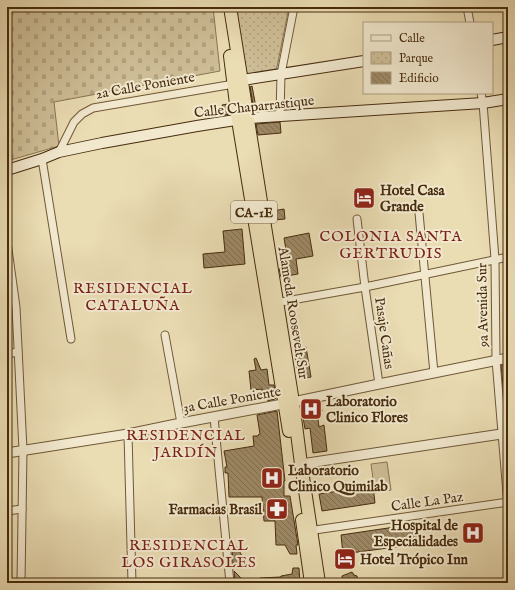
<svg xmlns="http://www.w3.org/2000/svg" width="515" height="590" viewBox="0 0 515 590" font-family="'IM FELL English',serif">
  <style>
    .grass { fill: #cebe97; stroke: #8a7552 }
    .cemetery { fill: url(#cemetery-stones); stroke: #8a7552 }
    .park { fill: url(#park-dots); stroke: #8a7552 }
    .building { fill: url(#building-back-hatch); stroke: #472c0e }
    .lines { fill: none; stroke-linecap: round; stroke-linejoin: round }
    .minor-casing { stroke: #705837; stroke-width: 9 }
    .tertiary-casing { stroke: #705837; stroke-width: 11 }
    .secondary-casing { stroke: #472c0e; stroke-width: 12 }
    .trunk-casing { stroke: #472c0e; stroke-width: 14 }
    .minor { stroke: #f1e8ce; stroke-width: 7 }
    .tertiary { stroke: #f1e8ce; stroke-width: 9 }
    .secondary { stroke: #f1e8ce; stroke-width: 10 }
    .trunk { stroke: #eadcb3; stroke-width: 12 }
    .labels { text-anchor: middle; stroke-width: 4; stroke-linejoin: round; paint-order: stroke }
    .shield { fill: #f1e8ce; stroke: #7a6448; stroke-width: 1 }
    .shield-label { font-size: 13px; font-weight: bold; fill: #472c0e }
    .street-label { font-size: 14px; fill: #472c0e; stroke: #f1e8ce }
    .poi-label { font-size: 14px; font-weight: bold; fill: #472c0e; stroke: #f1e8ce; text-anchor: start }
    .neighbourhood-label { font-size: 15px; letter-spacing: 1px; fill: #7a1f14; stroke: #f1e8ce }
  </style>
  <defs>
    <pattern id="cemetery-stones" width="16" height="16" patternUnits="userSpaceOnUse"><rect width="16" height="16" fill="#cebe97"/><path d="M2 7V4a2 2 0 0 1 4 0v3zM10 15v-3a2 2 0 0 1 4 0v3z" fill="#b2a381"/></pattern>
    <pattern id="park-dots" width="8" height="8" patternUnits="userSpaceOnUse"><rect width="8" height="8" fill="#cebe97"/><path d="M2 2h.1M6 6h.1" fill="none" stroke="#b2a381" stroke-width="1.8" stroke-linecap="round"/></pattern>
    <pattern id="building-back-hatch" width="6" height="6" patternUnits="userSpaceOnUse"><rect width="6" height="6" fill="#9c8864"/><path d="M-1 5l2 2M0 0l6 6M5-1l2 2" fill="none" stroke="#816f51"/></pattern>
  </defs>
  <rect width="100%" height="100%" fill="#eadcb3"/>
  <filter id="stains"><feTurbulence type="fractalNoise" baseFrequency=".005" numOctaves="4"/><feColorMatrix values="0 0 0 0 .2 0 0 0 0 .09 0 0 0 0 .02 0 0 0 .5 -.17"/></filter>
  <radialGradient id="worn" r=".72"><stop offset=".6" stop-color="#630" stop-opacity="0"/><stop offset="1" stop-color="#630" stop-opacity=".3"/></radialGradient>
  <polygon class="grass" points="387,462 391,490 375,493 371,464"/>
  <polygon class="cemetery" points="7,7 213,7 220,71 54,102 59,146 7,161"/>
  <polygon class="park" points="234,7 289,7 277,67 274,71 249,74 243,70"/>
  <g class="building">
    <polygon points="252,86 255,102 256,110 254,110 250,87"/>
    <polygon points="228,104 230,114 224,115 222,105"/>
    <polygon points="280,122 281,133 258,135 256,124"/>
    <polygon points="284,209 285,219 275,220 273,211"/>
    <polygon points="242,229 245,264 204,268 203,254 225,252 223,231"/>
    <polygon points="309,233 313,256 296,259 298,274 281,277 279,269 289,267 284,238"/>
    <polygon points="306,347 311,377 299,379 294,350"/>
    <polygon points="256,358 261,370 267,369 269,385 274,385 276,398 275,399 268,401 267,392 262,392 262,389 251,390 249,371 256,370 254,359"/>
    <polygon points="508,364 508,427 507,427 501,365"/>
    <polygon points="320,403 322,411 317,412 319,427 324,425 327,451 313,453 310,428 305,429 301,406"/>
    <polygon points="277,411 285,481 284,481 284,496 290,496 298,545 296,545 297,554 290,554 285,545 276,545 275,521 264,521 262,497 229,497 228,473 225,473 225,467 227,467 224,451 254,446 253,436 258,436 258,435 260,434 257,415"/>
    <polygon points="373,486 375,503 322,511 319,494"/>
    <polygon points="415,524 418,544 343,554 341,535"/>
    <polygon points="232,547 237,547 242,556 241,561 233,565"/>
    <polygon points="293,568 299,568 300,583 261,583 260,578 281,577 281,576 292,574"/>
    <polygon points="234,571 246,583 235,583"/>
    <polygon points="352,572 354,575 357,576 358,583 343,583 342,576"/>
  </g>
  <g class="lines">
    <g class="minor-casing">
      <g id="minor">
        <polyline points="467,7 470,23"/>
        <polyline points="481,93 483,103 495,259 496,360 508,506"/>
        <polyline points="280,116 281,74 294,7"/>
        <polyline points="59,152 74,122 82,114 93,108 234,84"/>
        <polyline points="42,159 71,339"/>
        <polyline points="419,213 434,373"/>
        <polyline points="357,219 365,287 379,384"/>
        <polyline points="7,242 16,307 23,450 21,583"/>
        <polyline points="275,303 365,287 508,257"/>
        <polyline points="165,335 181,423"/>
        <polyline points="7,354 18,352"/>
        <polyline points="214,417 230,583"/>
        <polyline points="128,434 132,583"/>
        <polyline points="7,511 22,509"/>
        <polyline points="308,531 508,502"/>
      </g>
    </g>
    <g class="tertiary-casing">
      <g id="tertiary">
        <polyline points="7,453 128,434 181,423 293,402 379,384 508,358"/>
        <polyline points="301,464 508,433"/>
      </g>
    </g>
    <g class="secondary-casing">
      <g id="secondary">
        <polyline points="492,40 508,37"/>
        <polyline points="236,81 364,61"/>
        <polyline points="7,170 42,159 59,152 102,143 197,126 248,118 483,103 508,99"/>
      </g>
    </g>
    <g class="trunk-casing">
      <g id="trunk">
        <polyline points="230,7 293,402 301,464 319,583"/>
        <polyline points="230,56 238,120 289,431"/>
        <polyline points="302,520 311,583"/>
      </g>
    </g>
    <use href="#minor" class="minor"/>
    <use href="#tertiary" class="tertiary"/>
    <use href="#secondary" class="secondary"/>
    <use href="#trunk" class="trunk"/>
  </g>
  <defs>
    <g id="hotel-square" transform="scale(1.15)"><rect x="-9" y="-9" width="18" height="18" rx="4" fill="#8f2418" stroke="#f1e8ce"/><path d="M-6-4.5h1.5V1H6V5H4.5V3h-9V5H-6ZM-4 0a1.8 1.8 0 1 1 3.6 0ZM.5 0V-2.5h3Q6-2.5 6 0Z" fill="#fff"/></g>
    <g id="hospital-square" transform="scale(1.15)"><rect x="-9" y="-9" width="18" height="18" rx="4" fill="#8f2418" stroke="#f1e8ce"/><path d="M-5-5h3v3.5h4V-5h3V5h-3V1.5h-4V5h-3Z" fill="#fff"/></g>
    <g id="pharmacy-square" transform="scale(1.15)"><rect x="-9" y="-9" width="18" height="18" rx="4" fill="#8f2418" stroke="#f1e8ce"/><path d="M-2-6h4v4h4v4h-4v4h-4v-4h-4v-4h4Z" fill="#fff"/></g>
  </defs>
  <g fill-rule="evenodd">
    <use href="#hotel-square" x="364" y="198"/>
    <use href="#hospital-square" x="311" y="409"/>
    <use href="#hospital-square" x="272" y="478"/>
    <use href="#pharmacy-square" x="277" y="509"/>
    <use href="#hospital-square" x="473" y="533"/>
    <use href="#hotel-square" x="345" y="559"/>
  </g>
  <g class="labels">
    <rect class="shield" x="231" y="201" width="46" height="22" rx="3"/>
    <g class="shield-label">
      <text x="254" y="217">CA-1E</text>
    </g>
    <g class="street-label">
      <text transform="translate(145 85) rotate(-10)" y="5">2a Calle Poniente</text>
      <text transform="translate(254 106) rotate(-6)" y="5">Calle Chaparrastique</text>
      <text transform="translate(482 305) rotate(-91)" y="5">9a Avenida Sur</text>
      <text transform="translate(294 313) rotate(81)" y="5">Alameda Roosevelt Sur</text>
      <text transform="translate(385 333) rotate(82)" y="5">Pasaje Cañas</text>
      <text transform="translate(232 399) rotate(-10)" y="5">3a Calle Poniente</text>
      <text transform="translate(427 501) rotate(-8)" y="5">Calle La Paz</text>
    </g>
    <g class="poi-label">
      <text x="380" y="195">Hotel Casa<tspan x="380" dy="16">Grande</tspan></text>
      <text x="326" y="406">Laboratorio<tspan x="326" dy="16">Clinico Flores</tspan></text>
      <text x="288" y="475">Laboratorio<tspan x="288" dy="16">Clinico Quimilab</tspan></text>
      <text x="262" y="514" text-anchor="end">Farmacias Brasil</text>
      <text x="458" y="530" text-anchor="end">Hospital de<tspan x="458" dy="16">Especialidades</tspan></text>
      <text x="360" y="564">Hotel Trópico Inn</text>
    </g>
    <g class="neighbourhood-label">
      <text x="391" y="241">COLONIA SANTA<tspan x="391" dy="17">GERTRUDIS</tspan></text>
      <text x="133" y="293">RESIDENCIAL<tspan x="133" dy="17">CATALUÑA</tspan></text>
      <text x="186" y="440">RESIDENCIAL<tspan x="186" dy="17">JARDÍN</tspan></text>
      <text x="189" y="550">RESIDENCIAL<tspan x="189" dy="17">LOS GIRASOLES</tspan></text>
    </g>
  </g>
  <rect width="515" height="590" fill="none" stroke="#eadcb3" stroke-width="24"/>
  <rect x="8" y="8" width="499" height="574" fill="none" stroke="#472c0e" stroke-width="2"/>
  <rect x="12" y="12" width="491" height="566" fill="none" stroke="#472c0e"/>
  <rect x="363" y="22" width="130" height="72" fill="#f1e8ce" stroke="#ad9d81"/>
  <rect x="371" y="35" width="20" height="6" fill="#f1e8ce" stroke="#ad9d81"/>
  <text x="399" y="42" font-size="12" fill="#472c0e">Calle</text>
  <rect x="371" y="52" width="20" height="12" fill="url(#park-dots)" stroke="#ad9d81"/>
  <text x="399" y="62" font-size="12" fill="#472c0e">Parque</text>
  <rect x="371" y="72" width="20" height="12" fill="url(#building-back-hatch)" stroke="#ad9d81"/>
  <text x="399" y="82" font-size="12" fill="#472c0e">Edificio</text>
  <rect width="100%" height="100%" filter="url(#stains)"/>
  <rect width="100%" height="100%" fill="url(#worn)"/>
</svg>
